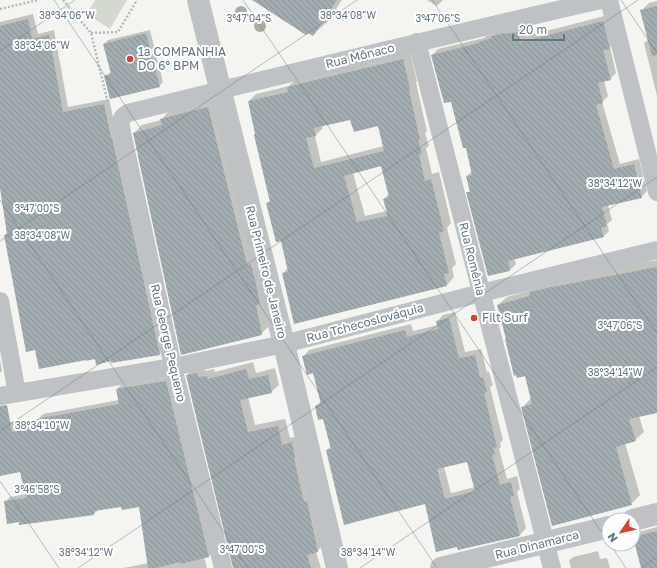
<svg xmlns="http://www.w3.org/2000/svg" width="657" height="568" viewBox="0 0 657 568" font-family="'Golos Text',sans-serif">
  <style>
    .grass { fill: #d4d9d0 }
    .shadow { fill: #0003; fill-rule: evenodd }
    .building { fill: url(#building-back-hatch); fill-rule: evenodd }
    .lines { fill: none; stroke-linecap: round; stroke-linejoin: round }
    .path { stroke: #b6b9bb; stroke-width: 2.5; stroke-dasharray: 2 2; stroke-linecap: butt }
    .minor { stroke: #bec2c5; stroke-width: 18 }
    .tertiary { stroke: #bec2c5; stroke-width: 22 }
    .tree { fill: #a8afa3 }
    .ticks { fill: none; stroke: #657780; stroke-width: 1; stroke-opacity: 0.45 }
    .poi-dot { fill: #d54330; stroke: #fff; stroke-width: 1.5 }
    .labels { text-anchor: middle; stroke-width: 4; stroke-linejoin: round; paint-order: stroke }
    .poi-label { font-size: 12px; fill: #657780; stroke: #fff; text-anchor: start }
    .street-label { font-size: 12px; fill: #657780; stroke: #fff }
    .ticks-label { font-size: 10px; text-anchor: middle; fill: #657780; stroke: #fff; stroke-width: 4; stroke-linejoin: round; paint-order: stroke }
  </style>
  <defs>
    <pattern id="building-back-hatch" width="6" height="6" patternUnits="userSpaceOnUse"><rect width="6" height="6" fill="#a3acb0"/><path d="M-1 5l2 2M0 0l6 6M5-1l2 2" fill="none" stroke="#889194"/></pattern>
  </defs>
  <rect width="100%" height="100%" fill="#f4f4f1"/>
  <polygon class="grass" points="95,0 127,0 110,29 87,14"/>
  <g class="shadow">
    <polygon points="254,0 342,0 329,20 313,35"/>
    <polygon points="427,0 443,0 437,6"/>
    <polygon points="657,1 657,96 644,43 649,39 642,10 649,3"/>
    <polygon points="33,14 38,34 54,30 68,107 109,99 165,349 159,354 112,360 96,358 5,235 7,233 0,184 0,22"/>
    <polygon points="608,15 615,42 610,47 616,73 610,79 604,81 608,96 602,102 620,164 639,159 647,191 641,197 608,205 612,220 607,224 609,231 603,237 514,258 516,264 510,270 468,193 470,190 467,176 472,171 466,147 451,100 432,55 438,49 484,38 486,36 495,34 498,30 524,26 527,36"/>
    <polygon points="150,30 163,82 159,86 105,76 111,72 104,44 108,40"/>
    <path d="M410 52 417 81 416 82 419 96 427 131 425 133 429 146 426 148 432 174 439 172 451 223 447 228 456 264 452 268 454 277 447 285 283 273 288 268 282 240 267 203 271 200 249 101 256 94 289 86 295 80ZM351 119 378 125 384 146 321 162 315 136 323 128 322 126ZM382 165 389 194 384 199 387 211 365 216 353 173Z"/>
    <polygon points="216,100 269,326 261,334 134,133 142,125 161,120 169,111"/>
    <polygon points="657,260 657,412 639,416 644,432 635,440 625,443 640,495 631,504 523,407 531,398 526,374 498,305 507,297 534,289 556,280"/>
    <path d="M455 312 465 352 481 349 487 372H489L493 385 490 387 503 440 500 443 501 447 499 449 507 479 517 476 520 489 517 492 526 528 520 535 459 549 426 503 327 450 331 446 324 418 316 406 321 401 314 372 303 357 309 350 411 324 413 331 438 325 437 322 443 315ZM468 460 475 487 451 493 444 467Z"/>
    <polygon points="0,360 2,371 0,373"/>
    <polygon points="253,362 256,373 275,368 279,385 271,392 248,397 255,425 285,419 290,438 299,436 325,544 316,552 321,568 234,568 187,375 194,368 205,366 205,371 214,369 215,372"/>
    <polygon points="170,377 214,551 209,556 204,557 207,568 123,568 149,563 140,506 122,506 98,510 94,514 5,502 10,497 26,494 21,471 0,475 0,424 16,421 17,427 39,423 38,419 43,414 119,400 117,389 122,384"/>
    <polygon points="657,527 657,568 643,568 634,537 639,532"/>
    <polygon points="598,551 600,559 607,558 610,568 571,568 569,561 573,557"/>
  </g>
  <g class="building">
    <polygon points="252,0 337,0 313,36 308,33 306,35"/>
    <polygon points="657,6 657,55 652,56 640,10"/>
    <polygon points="28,19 32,39 49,35 63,112 104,104 111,138 112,138 160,355 111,363 111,361 96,365 95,359 86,361 86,360 39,369 35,350 26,352 4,235 7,234 0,188 0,26"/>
    <polygon points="603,21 610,49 603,50 611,80 598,83 603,103 596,105 614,169 634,164 642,198 602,207 607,226 601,228 604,237 508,261 510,271 488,276 466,192 470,192 466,176 472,175 466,148 463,148 451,102 444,103 431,55 479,43 479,42 492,38 491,36 505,33 505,34 518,32 521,42"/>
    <polygon points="146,33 160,87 110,99 104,76 111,74 103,44"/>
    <path d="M403 59 410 89 409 90 412 104 420 140H418L422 154 419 155 425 181 431 179 444 231 439 233 449 273 444 274 447 286 294 324 282 273 288 272 281 241 276 242 266 203 270 202 254 135 255 134 248 101 288 92 287 87ZM350 120 354 132 378 126 384 151 314 168 306 138 316 136 314 128ZM381 166 389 197 383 199 388 216 357 222 344 176Z"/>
    <polygon points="208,107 247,265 251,264 256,284 260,304 256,305 262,335 181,355 133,133 162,125 160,119"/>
    <polygon points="657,267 657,413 629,419 636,441 616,447 632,505 552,526 521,407 532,404 525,376 517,378 516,375 514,376 505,339 506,339 497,305 529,296 530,292 547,288"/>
    <path d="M449 318 459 358 475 355 480 378 483 377 487 392 484 393 497 447 493 448 495 454 492 455 500 485 511 482 514 496 510 497 520 536 458 550 457 547 436 552 425 504 344 525 326 450 331 449 323 419 318 420 315 406 321 404 313 373 307 375 302 356 405 330 407 337 438 329 436 321ZM467 462 475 491 445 499 437 469Z"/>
    <polygon points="246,369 249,379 268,375 272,393 240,400 248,432 278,426 282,445 292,442 295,458 294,458 298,477 304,502 307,501 318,552 307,555 311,568 233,568 186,375 198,373 198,377 207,376 208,379"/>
    <polygon points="166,381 209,557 181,564 180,562 156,568 148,568 139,507 122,510 121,507 94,511 94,515 19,525 19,522 7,524 4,501 26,498 20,472 0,476 0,406 7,405 12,432 39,427 37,419 119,404 116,389"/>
    <polygon points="657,531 657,568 641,568 633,537"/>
  </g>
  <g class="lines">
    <g class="path">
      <polyline points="63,0 91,33 108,103"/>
      <polyline points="0,9 38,0"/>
      <polyline points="91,33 118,32 137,0"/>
    </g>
    <g class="minor">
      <polyline points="609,0 657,192"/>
      <polyline points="417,42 552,568"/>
      <polyline points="0,301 17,393"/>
      <polyline points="0,396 173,367 284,344 481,293 657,250"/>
      <path d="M223 568 173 367 121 128C120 121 121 117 128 113 285 74 443 36 601 0"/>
    </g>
    <g class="tertiary">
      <polyline points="198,0 284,344 337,568"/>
      <polyline points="633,520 657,514"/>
      <polyline points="441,568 609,527"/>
    </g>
  </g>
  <g class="tree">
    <circle cx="241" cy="12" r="6"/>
    <circle cx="260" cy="26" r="6"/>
  </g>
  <path class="ticks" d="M54 0 437 568M243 0 609 543M432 0 657 333M621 0 657 53M0 51 75 0M0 200 248 568M0 241 357 0M0 431 638 0M0 481 59 568M610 544 626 568M78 568 657 177M360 568 657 367M641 568 657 557"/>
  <g class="poi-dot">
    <circle cx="130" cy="59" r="4"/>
    <circle cx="474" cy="318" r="4"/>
  </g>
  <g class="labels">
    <g class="poi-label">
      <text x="138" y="56">1ª COMPANHIA<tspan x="138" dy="14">DO 6º BPM</tspan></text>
      <text x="482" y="322">Filt Surf</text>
    </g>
    <g class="street-label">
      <text transform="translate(360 56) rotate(-14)" y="4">Rua Mônaco</text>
      <text transform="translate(472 259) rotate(76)" y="4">Rua Romênia</text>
      <text transform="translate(266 272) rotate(76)" y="4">Rua Primeiro de Janeiro</text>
      <text transform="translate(365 323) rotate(-15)" y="4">Rua Tchecoslováquia</text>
      <text transform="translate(168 343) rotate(77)" y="4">Rua George Pequeno</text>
      <text transform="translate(537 545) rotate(-14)" y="4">Rua Dinamarca</text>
    </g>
  </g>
  <g class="ticks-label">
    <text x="67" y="19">38°34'06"W</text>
    <text x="348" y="19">38°34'08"W</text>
    <text x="249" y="22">3°47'04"S</text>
    <text x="438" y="22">3°47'06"S</text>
    <text x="42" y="49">38°34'06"W</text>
    <text x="615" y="187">38°34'12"W</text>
    <text x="37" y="212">3°47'00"S</text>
    <text x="42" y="239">38°34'08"W</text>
    <text x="620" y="329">3°47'06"S</text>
    <text x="615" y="376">38°34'14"W</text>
    <text x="42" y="429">38°34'10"W</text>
    <text x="37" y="493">3°46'58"S</text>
    <text x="242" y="553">3°47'00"S</text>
    <text x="86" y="556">38°34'12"W</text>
    <text x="368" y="556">38°34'14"W</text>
  </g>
  <g transform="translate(621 532) rotate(236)"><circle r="19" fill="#ffffff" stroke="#c1c9cc"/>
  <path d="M0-3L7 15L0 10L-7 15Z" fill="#d54330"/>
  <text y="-6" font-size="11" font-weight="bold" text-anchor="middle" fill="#657780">N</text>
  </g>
  <path d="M513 34v6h51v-6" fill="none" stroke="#657780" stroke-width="2"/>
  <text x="519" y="34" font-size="12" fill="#657780" stroke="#ffffff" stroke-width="3" paint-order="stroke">20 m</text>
</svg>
